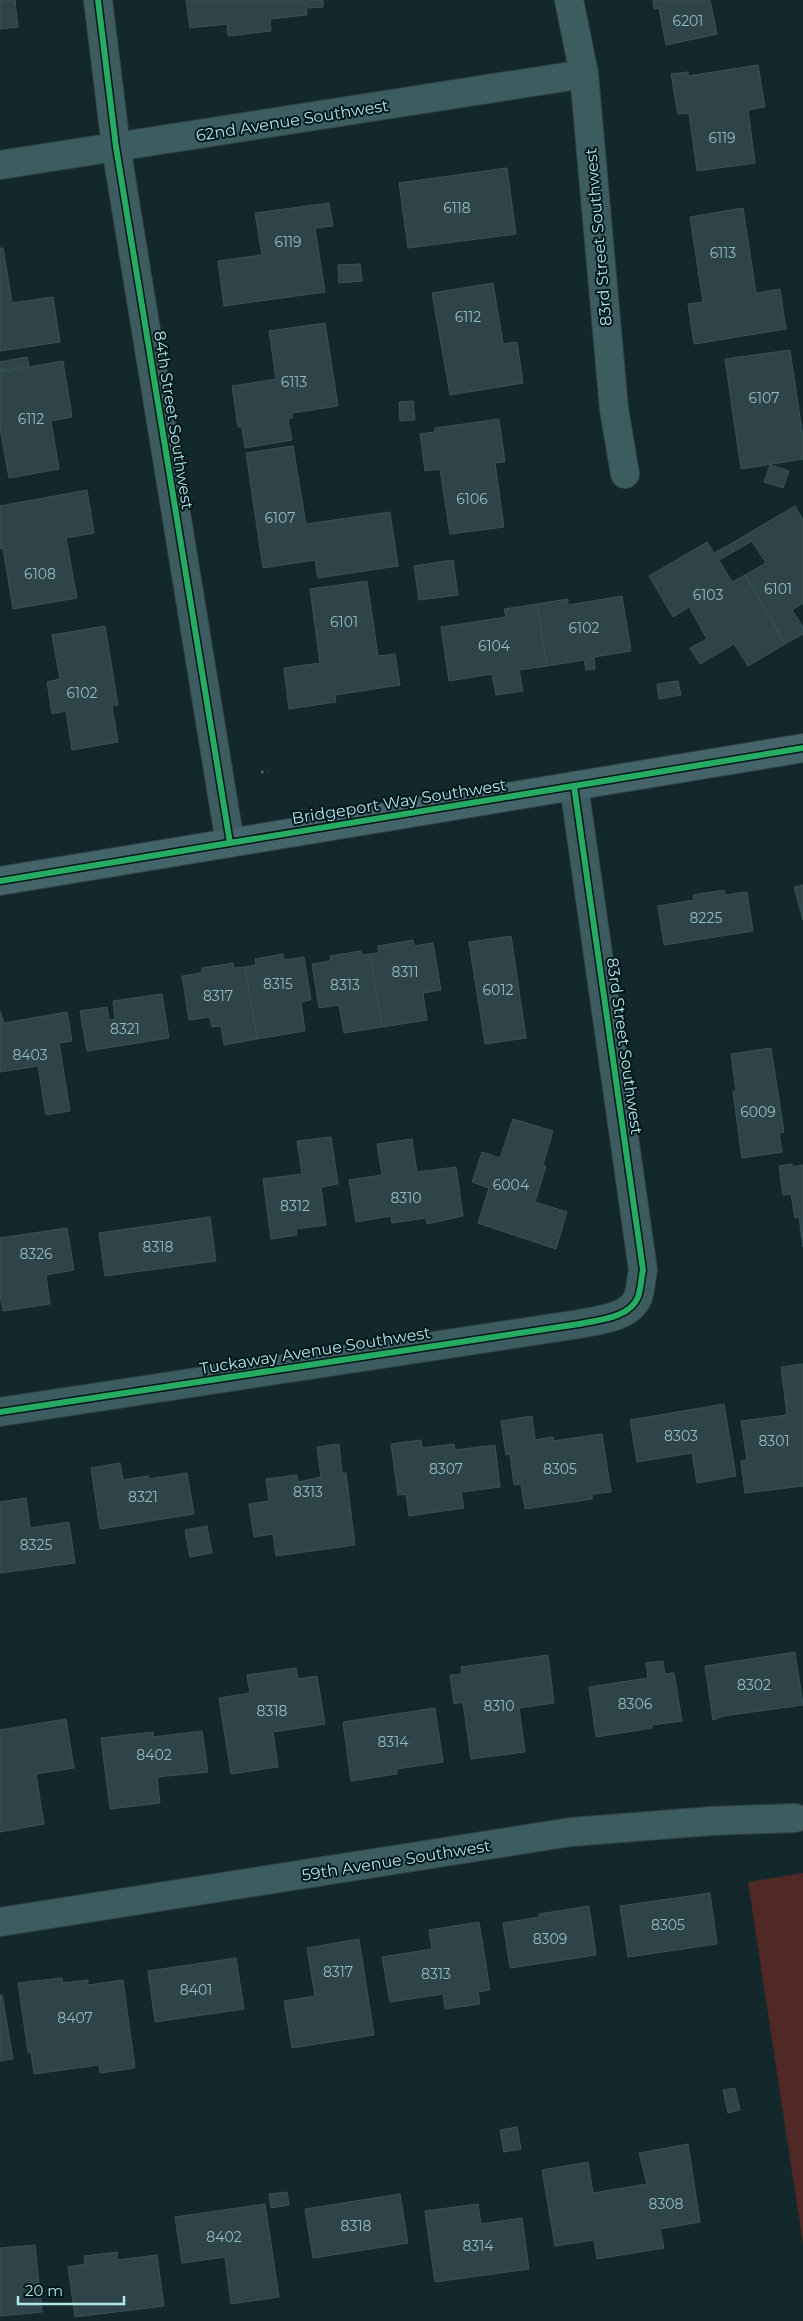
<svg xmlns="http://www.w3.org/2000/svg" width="803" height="2321" viewBox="0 0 803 2321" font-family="Montserrat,sans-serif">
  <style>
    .green { fill: #502825 }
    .building { fill: #2e4449; stroke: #39535a }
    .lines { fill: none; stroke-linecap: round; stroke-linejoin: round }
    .minor-casing { stroke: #304346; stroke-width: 30 }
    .major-casing { stroke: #304346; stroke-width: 30 }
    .path { stroke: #4b6568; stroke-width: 3; stroke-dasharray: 2.5 4; stroke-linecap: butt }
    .minor { stroke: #3c5c60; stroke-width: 28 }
    .major { stroke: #446469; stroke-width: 28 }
    .cycleway-casing { stroke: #00171a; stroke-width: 9 }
    .cycleway { stroke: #26ab63; stroke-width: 6 }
    .labels { text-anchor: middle; stroke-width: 4; stroke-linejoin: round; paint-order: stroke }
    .number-label { font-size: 14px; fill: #90bdc3 }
    .street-label { font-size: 16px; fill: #b1e5ec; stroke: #00171a }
  </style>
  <rect width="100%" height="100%" fill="#13282b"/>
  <polygon class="green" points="803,1873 803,2244 748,1882"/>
  <g class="building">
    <polygon points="0,0 15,0 18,27 0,29"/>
    <polygon points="186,0 305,0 307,15 270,19 271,31 228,36 227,24 190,28"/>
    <polygon points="307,0 323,0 323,7 307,8"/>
    <polygon points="653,0 710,0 717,34 666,45 659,8 654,9"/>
    <polygon points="758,65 765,107 748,110 755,163 697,171 689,113 678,114 671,74 688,72 688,76"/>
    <polygon points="507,168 516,234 408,248 399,183"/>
    <polygon points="329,203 333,226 315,228 325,292 224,306 218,261 262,255 255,213"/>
    <polygon points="743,208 756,293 780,289 786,329 694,344 688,304 703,302 690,217"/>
    <polygon points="0,248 3,248 12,303 53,297 60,342 0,351"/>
    <polygon points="360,264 362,281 339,283 338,265"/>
    <polygon points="493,283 503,344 517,342 523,383 450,395 432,293"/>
    <polygon points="325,323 338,406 292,413 292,418 288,419 292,440 245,448 242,427 238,427 232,386 276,379 269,331"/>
    <polygon points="790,350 803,437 803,459 741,469 725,359"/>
    <polygon points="27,357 29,366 0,371 0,362"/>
    <polygon points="63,361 72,417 51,421 59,469 9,478 0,428 0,372"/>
    <polygon points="413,401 415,420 400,421 399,402"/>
    <polygon points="499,419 505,462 495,463 504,527 450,534 440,469 425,471 420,434 435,432 435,428"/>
    <polygon points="293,446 306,524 390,512 398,566 318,578 315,560 263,568 246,453"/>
    <polygon points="770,465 789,471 783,488 764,482"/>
    <polygon points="87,490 94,533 66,538 77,598 13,609 3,548 0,549 0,506"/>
    <polygon points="795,506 803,520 803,603 792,610 803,627 803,634 785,644 745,575 766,563 752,541 733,552 729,545"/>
    <polygon points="707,542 714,553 729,545 733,552 719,560 732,582 745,575 785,644 748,666 734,644 700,664 690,648 707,639 689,607 673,617 649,576"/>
    <polygon points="453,560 458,595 419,600 414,566"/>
    <polygon points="367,581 378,656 395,654 400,685 335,695 336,702 289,709 284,668 320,663 310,589"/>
    <polygon points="622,596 631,651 594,657 595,669 586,670 584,660 547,666 537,604 568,599 568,605"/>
    <polygon points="537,604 547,666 519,670 523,691 496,695 492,674 449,681 441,627 506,617 504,609"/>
    <polygon points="105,626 118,705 112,706 118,742 72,750 66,711 52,714 47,682 60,679 52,635"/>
    <polygon points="678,681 681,695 659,699 657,684"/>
    <polygon points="803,885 803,920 794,887"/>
    <polygon points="724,890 725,895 747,892 753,931 664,945 658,906 694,900 693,895"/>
    <polygon points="511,936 526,1038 485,1044 469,942"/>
    <polygon points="413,940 414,946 433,943 441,990 423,993 427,1020 382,1027 370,954 379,953 378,946"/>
    <polygon points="361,951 362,955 370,954 382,1027 344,1033 339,1005 319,1008 312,964 331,961 330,956"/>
    <polygon points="283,954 284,960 304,957 311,1000 301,1002 305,1031 257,1039 245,967 256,965 255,959"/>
    <polygon points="233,963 234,968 245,967 257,1039 224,1045 221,1026 212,1027 210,1017 189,1020 182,976 202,973 202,968"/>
    <polygon points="162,994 169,1038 87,1051 80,1011 107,1007 109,1020 115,1019 113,1001"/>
    <polygon points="0,1011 4,1023 67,1012 72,1041 59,1043 70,1111 46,1115 38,1066 0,1072"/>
    <polygon points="771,1048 784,1132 779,1133 782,1152 742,1158 733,1091 736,1091 731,1054"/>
    <polygon points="513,1119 553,1131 543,1165 546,1166 535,1202 567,1212 556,1249 478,1223 489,1188 472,1182 482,1152 500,1158"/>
    <polygon points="331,1137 338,1184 321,1187 326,1225 296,1229 297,1235 271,1239 263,1179 302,1174 297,1141"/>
    <polygon points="412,1139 417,1172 456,1167 463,1216 427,1224 426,1218 392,1223 391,1216 356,1222 349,1180 382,1175 377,1144"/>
    <polygon points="792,1164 792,1167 803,1165 803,1247 799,1217 795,1218 791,1194 783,1195 779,1166"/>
    <polygon points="210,1217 216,1261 105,1276 99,1233"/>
    <polygon points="67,1228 74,1270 46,1275 50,1304 3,1311 0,1295 0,1238"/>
    <polygon points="803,1364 803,1486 745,1493 741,1461 747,1460 741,1421 787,1415 781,1367"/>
    <polygon points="724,1404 736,1476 697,1483 692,1453 637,1462 630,1420"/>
    <polygon points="532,1416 535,1440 553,1437 553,1441 602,1434 611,1492 592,1494 592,1499 525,1509 521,1484 514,1485 510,1454 506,1455 501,1421"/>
    <polygon points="421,1440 422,1448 454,1444 455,1450 495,1445 500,1487 461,1492 464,1508 409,1516 406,1494 398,1495 391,1444"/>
    <polygon points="339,1444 342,1473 346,1473 355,1545 276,1556 273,1534 254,1537 249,1504 269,1501 266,1479 297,1475 298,1482 321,1477 317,1447"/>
    <polygon points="120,1463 123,1480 148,1476 149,1479 187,1473 194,1514 100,1529 91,1468"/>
    <polygon points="26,1498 30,1528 69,1522 75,1563 0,1573 0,1502"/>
    <polygon points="207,1526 212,1553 190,1557 185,1530"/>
    <polygon points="795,1652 803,1705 723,1716 713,1720 705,1666"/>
    <polygon points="548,1655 554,1703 519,1708 525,1752 471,1759 463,1702 454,1704 450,1675 462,1674 461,1667"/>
    <polygon points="663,1661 665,1674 674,1673 682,1721 652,1725 652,1728 596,1737 589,1687 648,1678 646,1663"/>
    <polygon points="296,1668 298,1679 317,1676 325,1724 273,1732 278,1767 231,1774 219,1698 250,1693 247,1675"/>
    <polygon points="435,1708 443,1762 397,1769 397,1774 351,1781 343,1722"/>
    <polygon points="66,1719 74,1768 36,1774 44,1824 0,1832 0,1730"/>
    <polygon points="202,1731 208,1772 157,1777 160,1803 110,1809 101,1738 153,1732 153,1737"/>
    <polygon points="710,1893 717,1944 628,1957 620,1906"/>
    <polygon points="589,1906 596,1955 510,1968 503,1923 539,1917 539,1914"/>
    <polygon points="479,1922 490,1990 478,1992 480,2004 445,2009 443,1994 390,2002 382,1957 432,1949 429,1930"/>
    <polygon points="359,1939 374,2035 292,2048 284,2001 315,1996 307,1948"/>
    <polygon points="236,1958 244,2009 155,2022 148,1971"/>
    <polygon points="62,1978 63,1983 88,1980 88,1985 123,1980 135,2068 100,2073 99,2065 34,2074 31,2052 28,2052 18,1983"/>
    <polygon points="0,1995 2,1995 13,2059 0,2061"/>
    <polygon points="735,2088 740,2110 728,2113 723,2090"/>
    <polygon points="517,2127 521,2149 504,2152 500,2130"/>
    <polygon points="688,2144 700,2222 660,2229 664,2248 597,2259 594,2240 555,2246 542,2170 588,2162 593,2193 647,2184 639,2153"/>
    <polygon points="287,2192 289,2205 271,2208 269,2194"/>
    <polygon points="400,2194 408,2243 313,2258 305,2209"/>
    <polygon points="265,2204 279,2297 231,2304 225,2257 182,2263 175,2217"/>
    <polygon points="478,2204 481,2224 522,2218 529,2269 435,2282 425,2211"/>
    <polygon points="35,2245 42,2312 0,2316 0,2248"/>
    <polygon points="117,2252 117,2260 157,2255 164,2306 75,2317 68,2267 85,2264 84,2256"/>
  </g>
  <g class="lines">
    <g class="minor-casing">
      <g id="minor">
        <polyline points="98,0 116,147 230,843"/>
        <polyline points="569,0 584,74 614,409 625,474"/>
        <polyline points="0,165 584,74"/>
        <path d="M0 1412 579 1324C598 1320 630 1318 638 1297 641 1289 641 1279 643 1270L574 786"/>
        <polyline points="0,1922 571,1832 711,1821 795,1818"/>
      </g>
    </g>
    <g class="major-casing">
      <polyline id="major" points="0,881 803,748"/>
    </g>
    <polyline class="path" points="261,772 268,771"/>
    <use href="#minor" class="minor"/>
    <use href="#major" class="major"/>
    <g class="cycleway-casing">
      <g id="cycleway">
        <polyline points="98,0 116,147 230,843"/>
        <polyline points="0,881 803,748"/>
        <path d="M0 1412 579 1324C598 1320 630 1318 638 1297 641 1289 641 1279 643 1270L574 786"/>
      </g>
    </g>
    <use href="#cycleway" class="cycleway"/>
  </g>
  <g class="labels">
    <g class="number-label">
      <text x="688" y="26">6201</text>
      <text x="722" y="143">6119</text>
      <text x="457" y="213">6118</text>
      <text x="288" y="247">6119</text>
      <text x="723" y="258">6113</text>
      <text x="468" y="322">6112</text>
      <text x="294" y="387">6113</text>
      <text x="764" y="403">6107</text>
      <text x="31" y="424">6112</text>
      <text x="472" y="504">6106</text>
      <text x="280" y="523">6107</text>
      <text x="40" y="579">6108</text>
      <text x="778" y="594">6101</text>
      <text x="708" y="600">6103</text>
      <text x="344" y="627">6101</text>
      <text x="584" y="633">6102</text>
      <text x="494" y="651">6104</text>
      <text x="82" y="698">6102</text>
      <text x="706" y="923">8225</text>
      <text x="405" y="977">8311</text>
      <text x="278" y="989">8315</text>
      <text x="345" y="990">8313</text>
      <text x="498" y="995">6012</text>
      <text x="218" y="1001">8317</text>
      <text x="125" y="1034">8321</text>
      <text x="30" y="1060">8403</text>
      <text x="758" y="1117">6009</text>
      <text x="511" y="1190">6004</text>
      <text x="406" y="1203">8310</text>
      <text x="295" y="1211">8312</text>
      <text x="158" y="1252">8318</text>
      <text x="36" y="1259">8326</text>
      <text x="681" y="1441">8303</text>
      <text x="774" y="1446">8301</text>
      <text x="446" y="1474">8307</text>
      <text x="560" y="1474">8305</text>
      <text x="308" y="1497">8313</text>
      <text x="143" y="1502">8321</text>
      <text x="36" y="1550">8325</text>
      <text x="754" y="1690">8302</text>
      <text x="635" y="1709">8306</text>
      <text x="499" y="1711">8310</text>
      <text x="272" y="1716">8318</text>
      <text x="393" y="1747">8314</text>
      <text x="154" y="1760">8402</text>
      <text x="668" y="1930">8305</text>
      <text x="550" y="1944">8309</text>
      <text x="338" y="1977">8317</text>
      <text x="436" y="1979">8313</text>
      <text x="196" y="1995">8401</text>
      <text x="75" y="2023">8407</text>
      <text x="666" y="2209">8308</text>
      <text x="356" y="2231">8318</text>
      <text x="224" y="2242">8402</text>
      <text x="478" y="2251">8314</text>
    </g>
    <g class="street-label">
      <text transform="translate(292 120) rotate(-9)" y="6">62nd Avenue Southwest</text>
      <text transform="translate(598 237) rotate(-95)" y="6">83rd Street Southwest</text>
      <text transform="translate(174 420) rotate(81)" y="6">84th Street Southwest</text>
      <text transform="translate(399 801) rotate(-9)" y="6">Bridgeport Way Southwest</text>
      <text transform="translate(625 1046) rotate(82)" y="6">83rd Street Southwest</text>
      <text transform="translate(315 1350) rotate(-9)" y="6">Tuckaway Avenue Southwest</text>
      <text transform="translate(396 1860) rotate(-9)" y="6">59th Avenue Southwest</text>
    </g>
  </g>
  <path d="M18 2296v8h106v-8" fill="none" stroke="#b1e5ec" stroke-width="2.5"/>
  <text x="25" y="2296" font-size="15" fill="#b1e5ec" stroke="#00171a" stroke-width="4" paint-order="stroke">20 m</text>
</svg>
